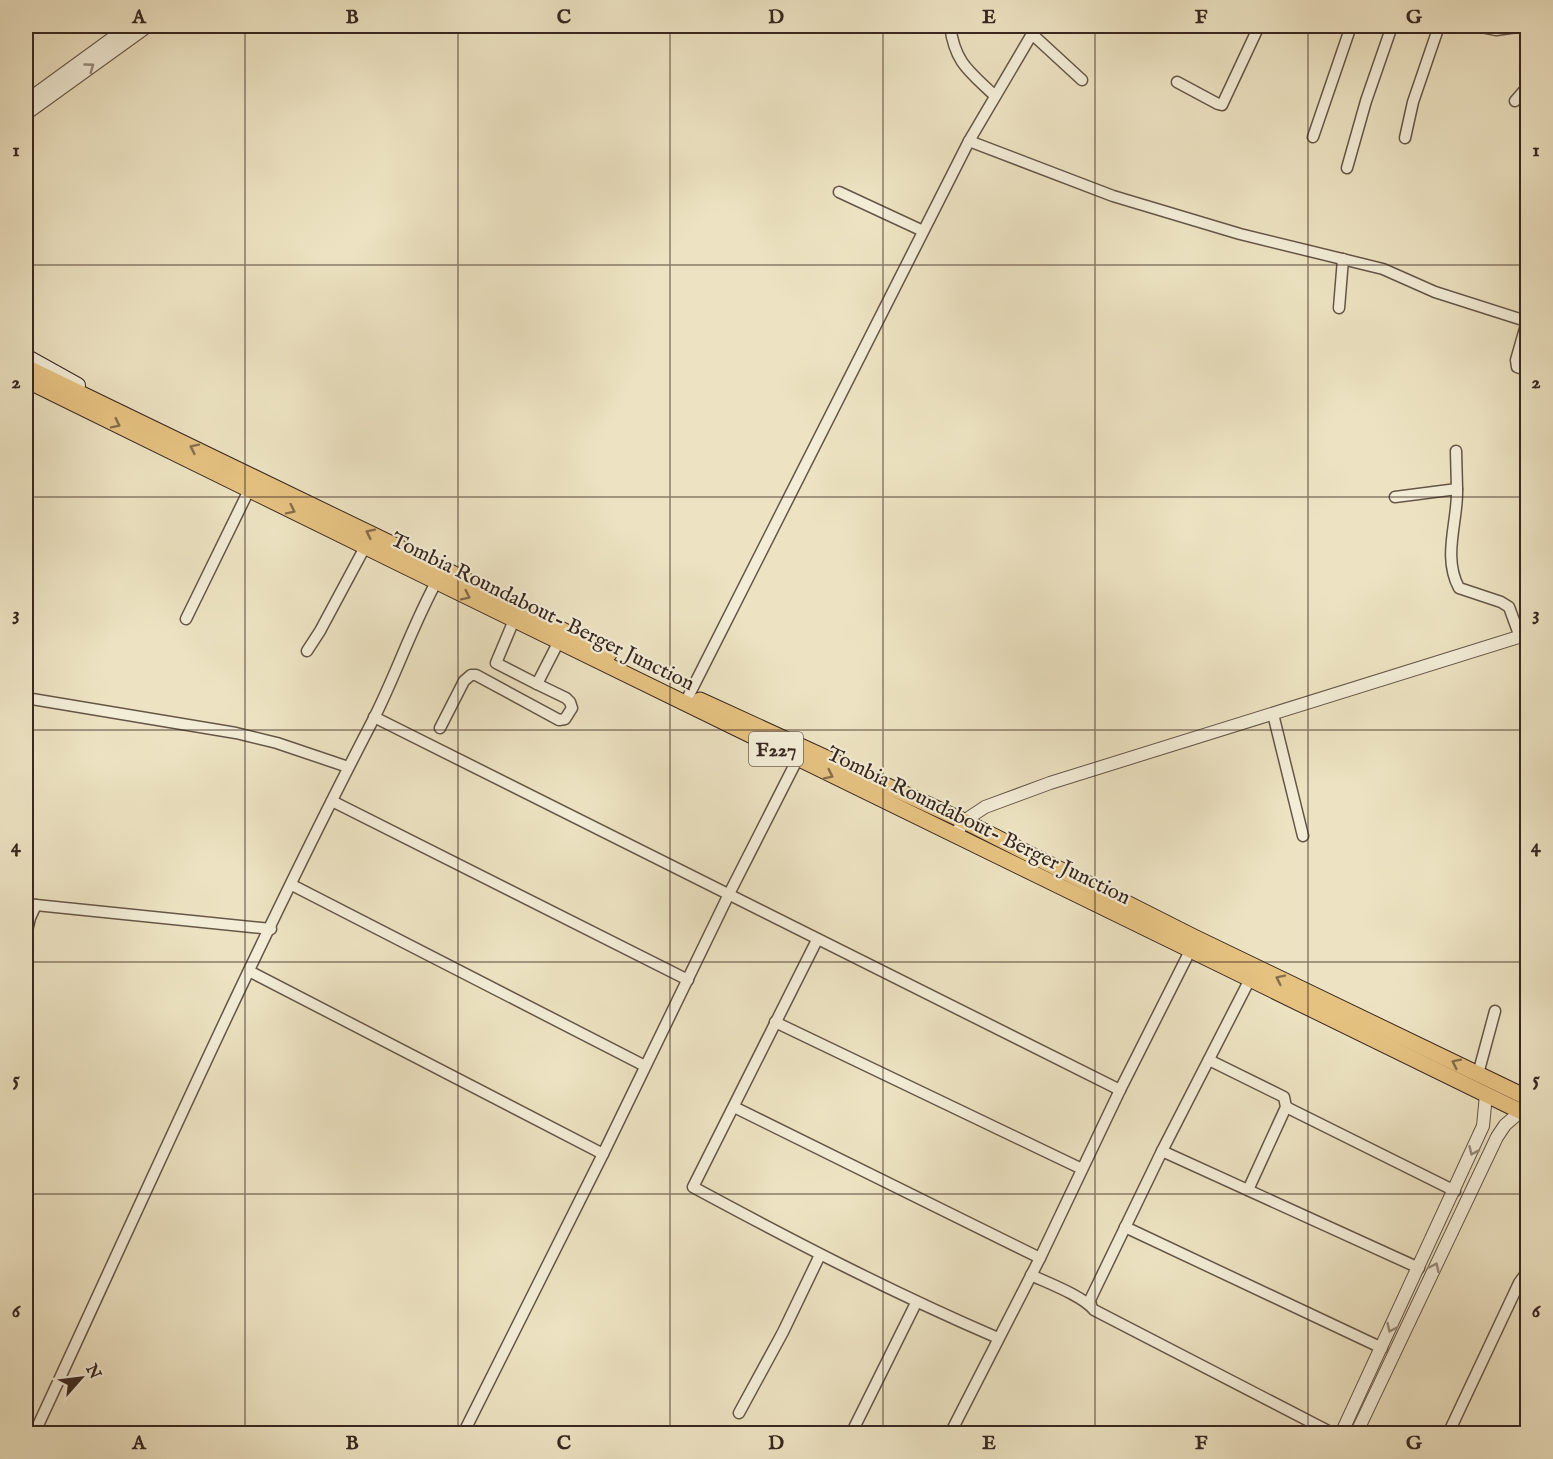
<svg xmlns="http://www.w3.org/2000/svg" width="1553" height="1459" viewBox="0 0 1553 1459" font-family="'IM FELL English',serif">
  <style>
    .lines { fill: none; stroke-linecap: round; stroke-linejoin: round }
    .minor-casing { stroke: #655648; stroke-width: 13 }
    .tertiary-casing { stroke: #655648; stroke-width: 14 }
    .secondary-casing { stroke: #382720; stroke-width: 16 }
    .primary-casing { stroke: #382720; stroke-width: 17 }
    .minor { stroke: #f3edd7; stroke-width: 10 }
    .tertiary { stroke: #f3edd7; stroke-width: 12 }
    .secondary { stroke: #f3edd7; stroke-width: 14 }
    .primary { stroke: #e6c281; stroke-width: 15 }
    .oneway { stroke: #968a7c }
    .oneway2 { stroke: #866d4c }
    .grid { fill: none; stroke: #382720; stroke-width: 1.5; stroke-opacity: 0.55 }
    .labels { text-anchor: middle; stroke-width: 4.5; stroke-linejoin: round; paint-order: stroke }
    .shield { fill: #f3edd7; stroke: #706257; stroke-width: 1.5 }
    .shield-label { font-size: 20px; font-weight: bold; fill: #382720 }
    .street-label { font-size: 21px; fill: #382720; stroke: #f3edd7 }
    .neatline { fill: none; stroke: #382720; stroke-width: 2 }
    .grid-label { font-size: 20px; text-anchor: middle; font-weight: bold; fill: #382720 }
  </style>
  <rect width="100%" height="100%" fill="#ede3c2"/>
  <filter id="stains"><feTurbulence type="fractalNoise" baseFrequency=".00333" numOctaves="4"/><feColorMatrix values="0 0 0 0 .2 0 0 0 0 .09 0 0 0 0 .02 0 0 0 .5 -.17"/></filter>
  <radialGradient id="worn" r=".72"><stop offset=".6" stop-color="#630" stop-opacity="0"/><stop offset="1" stop-color="#630" stop-opacity=".3"/></radialGradient>
  <g class="lines">
    <g class="minor-casing">
      <g id="minor">
        <path d="M950 26C955 63 969 71 995 96"/>
        <polyline points="1476,26 1496,30 1524,26"/>
        <polyline points="26,28 27,32"/>
        <polyline points="1032,34 1082,80"/>
        <polyline points="1177,82 1218,104 1222,105 1259,26"/>
        <polyline points="1515,101 1528,86"/>
        <polyline points="1313,137 1351,26"/>
        <polyline points="1405,138 1413,102 1439,26"/>
        <polyline points="969,141 1113,196 1240,234 1383,269 1435,292 1526,321"/>
        <polyline points="1347,168 1366,101 1392,26"/>
        <polyline points="839,192 923,231"/>
        <polyline points="1339,308 1343,259"/>
        <polyline points="1528,318 1516,360 1517,367 1528,371"/>
        <polyline points="1456,451 1457,489"/>
        <path d="M1395 497 1457 489C1458 522 1442 556 1459 588L1501 602 1509 607 1520 637"/>
        <polyline points="186,619 249,490"/>
        <polyline points="514,620 496,663 537,684 559,641"/>
        <polyline points="307,651 320,631 365,547"/>
        <polyline points="689,695 969,141 1032,34 1040,26"/>
        <polyline points="26,698 236,733 277,743 348,767"/>
        <polyline points="1273,714 1303,836"/>
        <polyline points="374,717 1120,1090"/>
        <polyline points="440,728 464,681 471,675 476,675 559,720 565,719 572,708 570,702 566,698 537,684"/>
        <polyline points="332,801 688,980"/>
        <polyline points="292,885 645,1066"/>
        <polyline points="26,904 271,929"/>
        <polyline points="26,935 30,918 36,905"/>
        <path d="M817 940 693 1187C793 1241 893 1293 998 1338"/>
        <polyline points="249,971 603,1154"/>
        <polyline points="775,1022 1082,1169"/>
        <polyline points="1209,1060 1284,1097 1286,1107 1248,1190"/>
        <polyline points="1478,1074 1495,1011"/>
        <polyline points="734,1107 1040,1258"/>
        <polyline points="1286,1107 1455,1191"/>
        <polyline points="1162,1151 1419,1268"/>
        <polyline points="1125,1227 1382,1348"/>
        <path d="M1031 1275C1048 1283 1083 1296 1094 1310L1334 1434"/>
        <polyline points="1091,1305 1090,1300 1162,1151 1249,981"/>
        <polyline points="739,1413 783,1332 820,1255"/>
        <polyline points="952,1430 1040,1258 1120,1090 1190,951"/>
        <path d="M34 1434C145 1195 252 953 373 720 397 673 413 623 439 577"/>
        <polyline points="463,1434 603,1154 729,894 797,760"/>
        <polyline points="851,1434 916,1303"/>
        <polyline points="1448,1434 1519,1283 1524,1276 1528,1275"/>
      </g>
    </g>
    <g class="tertiary-casing">
      <g id="tertiary">
        <polyline points="26,101 129,26"/>
        <polyline points="26,114 148,26"/>
        <polyline points="955,836 964,821 985,807 1050,783 1528,634"/>
        <polyline points="1341,1434 1483,1126 1486,1095"/>
        <polyline points="1356,1434 1497,1137 1505,1125 1520,1112"/>
      </g>
    </g>
    <g class="secondary-casing">
      <polyline id="secondary" points="26,356 78,385"/>
    </g>
    <g class="primary-casing">
      <g id="primary">
        <polyline points="26,367 452,573 609,654"/>
        <path d="M26 380C526 626 1026 871 1528 1115"/>
        <polyline points="700,700 964,821 1194,937 1528,1098"/>
      </g>
    </g>
    <use href="#minor" class="minor"/>
    <use href="#tertiary" class="tertiary"/>
    <use href="#secondary" class="secondary"/>
    <use href="#primary" class="primary"/>
  </g>
  <defs><path id="oneway-chevron" d="M-2-3.5L2.5 0L-2 3.5" fill="none" stroke-width="1.6" stroke-linecap="round" stroke-linejoin="round" transform="scale(1.5)"/></defs>
  <g class="oneway">
    <use href="#oneway-chevron" transform="translate(90 67) rotate(-36)"/>
    <use href="#oneway-chevron" transform="translate(1473 1151) rotate(114)"/>
    <use href="#oneway-chevron" transform="translate(1435 1267) rotate(-65)"/>
    <use href="#oneway-chevron" transform="translate(1391 1328) rotate(115)"/>
  </g>
  <g class="oneway2">
    <use href="#oneway-chevron" transform="translate(116 424) rotate(26)"/>
    <use href="#oneway-chevron" transform="translate(194 448) rotate(-154)"/>
    <use href="#oneway-chevron" transform="translate(291 510) rotate(26)"/>
    <use href="#oneway-chevron" transform="translate(370 533) rotate(-154)"/>
    <use href="#oneway-chevron" transform="translate(466 596) rotate(26)"/>
    <use href="#oneway-chevron" transform="translate(829 775) rotate(26)"/>
    <use href="#oneway-chevron" transform="translate(1280 979) rotate(-154)"/>
    <use href="#oneway-chevron" transform="translate(1456 1063) rotate(-154)"/>
  </g>
  <path class="grid" d="M245 26V1434M458 26V1434M670 26V1434M883 26V1434M1095 26V1434M1308 26V1434M26 265H1528M26 497H1528M26 730H1528M26 962H1528M26 1194H1528"/>
  <g class="labels">
    <rect class="shield" x="749" y="732" width="54" height="34" rx="4.5"/>
    <g class="shield-label">
      <text x="776" y="756">F227</text>
    </g>
    <g class="street-label">
      <text transform="translate(543 611) rotate(26)" y="7">Tombia Roundabout- Berger Junction</text>
      <text transform="translate(979 825) rotate(26)" y="7">Tombia Roundabout- Berger Junction</text>
    </g>
  </g>
  <rect width="1553" height="1459" fill="none" stroke="#ede3c2" stroke-width="66"/>
  <g transform="translate(81 1378) rotate(62)" stroke="#f3edd7" stroke-width="4.5" paint-order="stroke">
  <path d="M0-4.5L10 22L0 15L-10 22Z" fill="#382720"/>
  <text y="-9" font-size="16" font-weight="bold" text-anchor="middle" fill="#382720">N</text>
  </g>
  <rect x="33" y="33" width="1487" height="1393" class="neatline"/>
  <g class="grid-label">
    <text x="139" y="23">A</text>
    <text x="352" y="23">B</text>
    <text x="564" y="23">C</text>
    <text x="776" y="23">D</text>
    <text x="989" y="23">E</text>
    <text x="1201" y="23">F</text>
    <text x="1414" y="23">G</text>
    <text x="16" y="156">1</text>
    <text x="1536" y="156">1</text>
    <text x="16" y="388">2</text>
    <text x="1536" y="388">2</text>
    <text x="16" y="620">3</text>
    <text x="1536" y="620">3</text>
    <text x="16" y="852">4</text>
    <text x="1536" y="852">4</text>
    <text x="16" y="1085">5</text>
    <text x="1536" y="1085">5</text>
    <text x="16" y="1317">6</text>
    <text x="1536" y="1317">6</text>
    <text x="139" y="1449">A</text>
    <text x="352" y="1449">B</text>
    <text x="564" y="1449">C</text>
    <text x="776" y="1449">D</text>
    <text x="989" y="1449">E</text>
    <text x="1201" y="1449">F</text>
    <text x="1414" y="1449">G</text>
  </g>
  <rect width="100%" height="100%" filter="url(#stains)"/>
  <rect width="100%" height="100%" fill="url(#worn)"/>
</svg>
